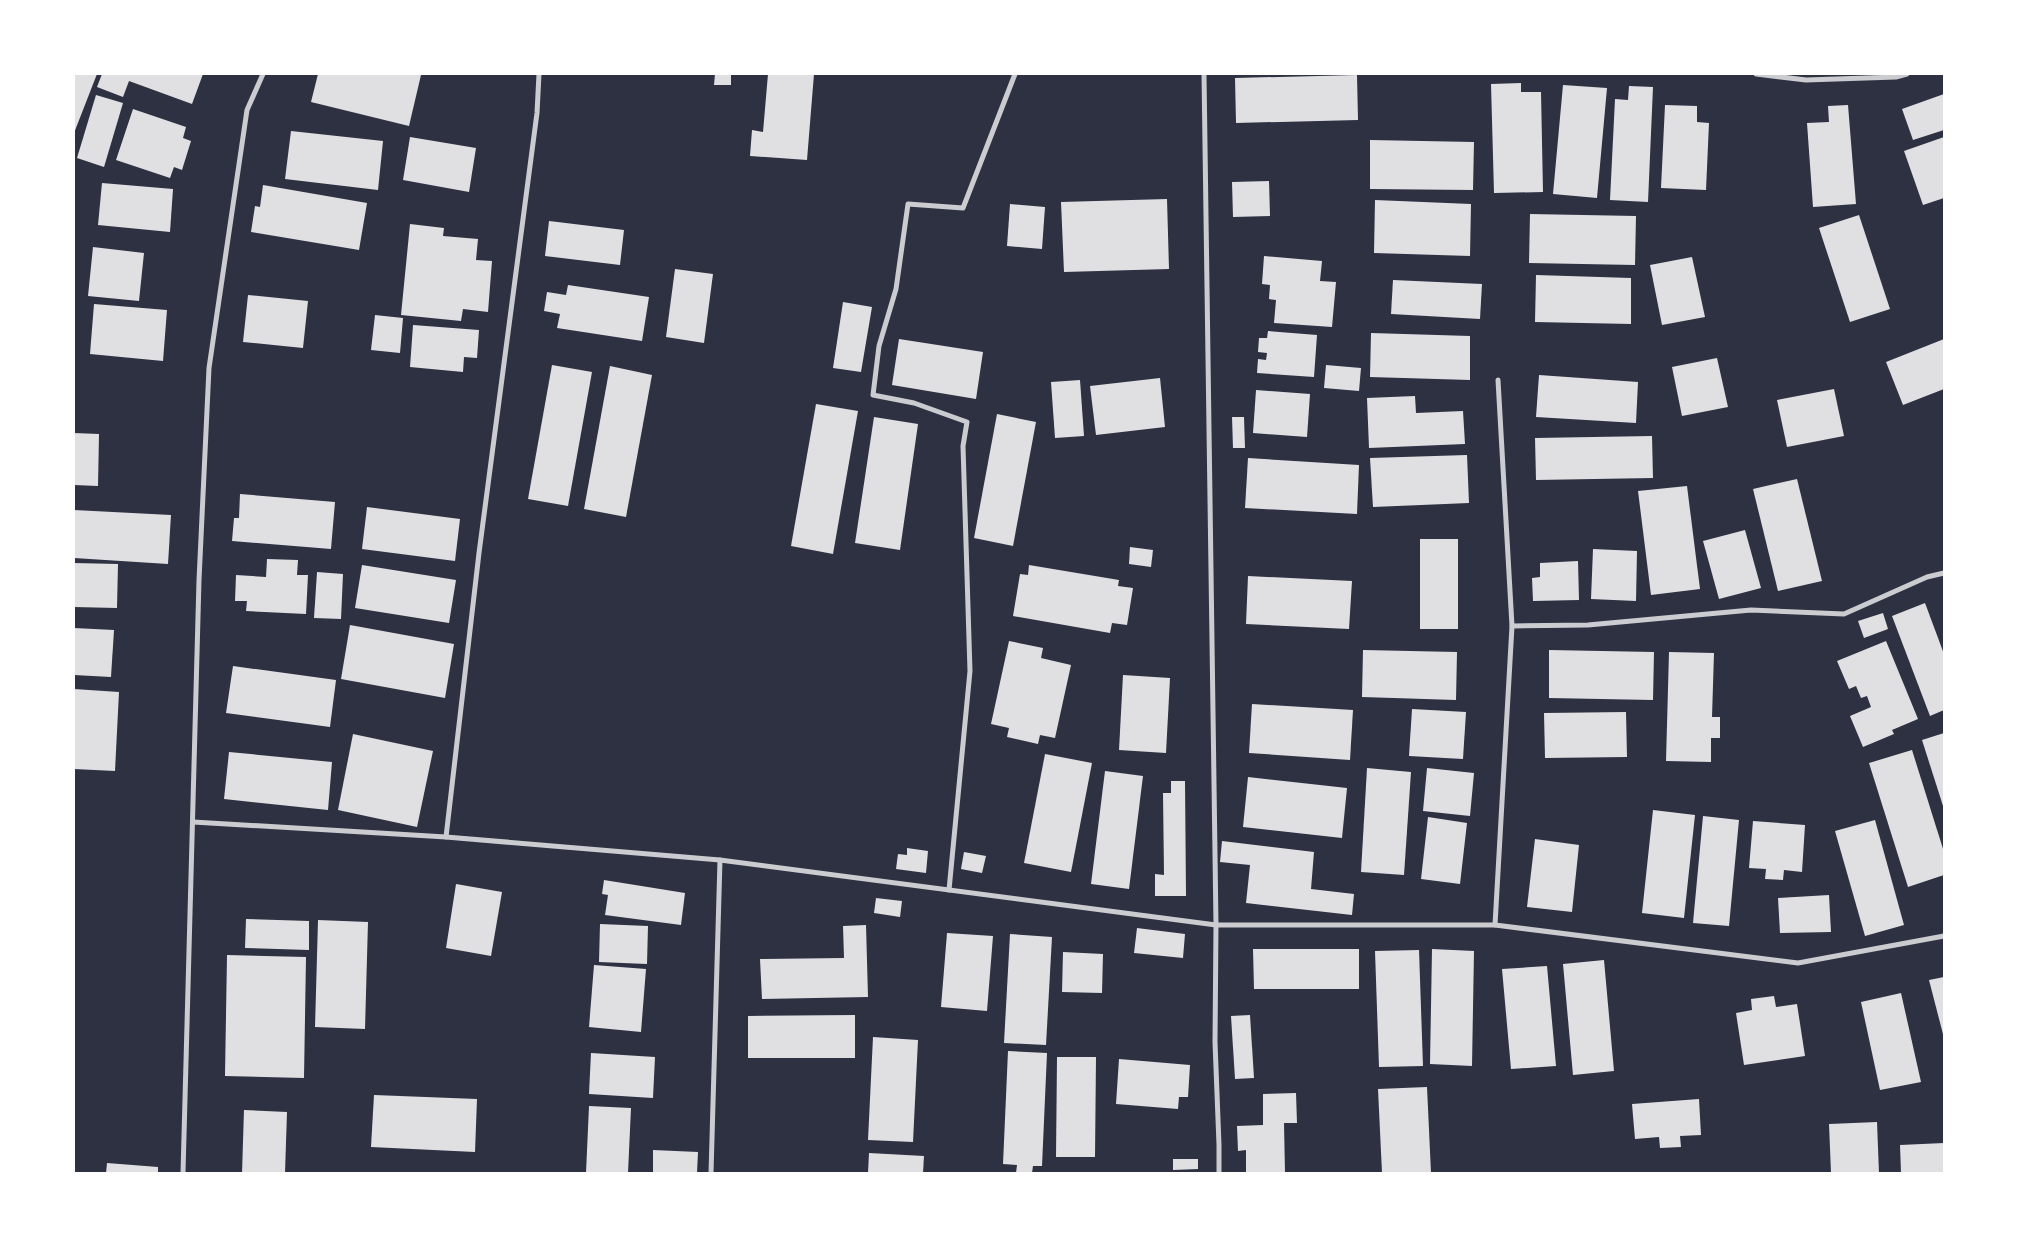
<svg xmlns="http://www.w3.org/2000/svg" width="2018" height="1247" viewBox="0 0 2018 1247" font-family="'PT Sans Narrow',sans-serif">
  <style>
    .building { fill: #e0e0e3 }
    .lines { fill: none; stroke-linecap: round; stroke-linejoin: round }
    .minor { stroke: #caccd0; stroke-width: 5 }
  </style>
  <rect width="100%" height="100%" fill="#2d3142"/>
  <g class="building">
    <polygon points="74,74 97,74 74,133"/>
    <polygon points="102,74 203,74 192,104 129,81 123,97 97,87"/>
    <polygon points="318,74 421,75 409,126 311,102"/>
    <polygon points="715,74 731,74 731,85 714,85"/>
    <polygon points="768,74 814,74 807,160 750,156 752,130 763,132"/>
    <polygon points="1357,75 1358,120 1236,123 1235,78"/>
    <polygon points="1521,83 1521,92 1541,92 1543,192 1494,193 1491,84"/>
    <polygon points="1563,85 1607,88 1597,198 1553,194"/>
    <polygon points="1629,86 1653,87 1648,202 1610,200 1615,99 1628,100"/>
    <polygon points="1944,94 1944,130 1913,140 1902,109"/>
    <polygon points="96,95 123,103 104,167 77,158"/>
    <polygon points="1665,105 1697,106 1697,122 1709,123 1706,190 1661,188"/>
    <polygon points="1848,105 1856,204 1813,207 1807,123 1829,122 1828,106"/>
    <polygon points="133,109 186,127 183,138 191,141 182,170 174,167 170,178 116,160"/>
    <polygon points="291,131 383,141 378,190 285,179"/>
    <polygon points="410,137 476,148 469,192 403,180"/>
    <polygon points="1944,137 1944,198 1923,205 1904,151"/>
    <polygon points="1370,140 1474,142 1473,190 1370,189"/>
    <polygon points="1269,181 1270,216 1233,217 1232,182"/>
    <polygon points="102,183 173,189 170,232 98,225"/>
    <polygon points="263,185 367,203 359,250 251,232 255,206 260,207"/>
    <polygon points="1167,199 1169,269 1064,272 1061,202"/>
    <polygon points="1375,200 1471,204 1470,256 1374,253"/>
    <polygon points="1010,204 1045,207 1042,249 1007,246"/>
    <polygon points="1530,214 1636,216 1635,265 1529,263"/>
    <polygon points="1859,215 1890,309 1850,322 1819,228"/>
    <polygon points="549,221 624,230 620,265 545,256"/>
    <polygon points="410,224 444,228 443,236 478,239 476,260 492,261 488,312 463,309 461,321 401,315"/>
    <polygon points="93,247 144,253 139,301 88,296"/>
    <polygon points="1264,256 1322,261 1320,281 1336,282 1332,327 1274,323 1276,300 1269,299 1270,285 1262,284"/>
    <polygon points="1692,257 1705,317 1662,325 1650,265"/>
    <polygon points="675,269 713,274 704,343 666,337"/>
    <polygon points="1536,275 1631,278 1631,324 1535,322"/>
    <polygon points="1393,280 1482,284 1480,319 1391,314"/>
    <polygon points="568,285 649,297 642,341 557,328 560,314 544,311 547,292 566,295"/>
    <polygon points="248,295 308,301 303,348 243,342"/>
    <polygon points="843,302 872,307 861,372 833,368"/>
    <polygon points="94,304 167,310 163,361 90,354"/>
    <polygon points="375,315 403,318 400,353 371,350"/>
    <polygon points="413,325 479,330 477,358 464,357 463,372 410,367"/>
    <polygon points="1268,331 1317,335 1314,377 1257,373 1258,359 1266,360 1267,353 1258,352 1259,338 1267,338"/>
    <polygon points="1371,333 1470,336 1470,380 1370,377"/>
    <polygon points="899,339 983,352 976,399 892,385"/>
    <polygon points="1944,339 1944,389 1903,405 1886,362"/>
    <polygon points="1717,358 1728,407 1682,416 1672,367"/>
    <polygon points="552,365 592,372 568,506 528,499"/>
    <polygon points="1326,365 1361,368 1359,391 1324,388"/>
    <polygon points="610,366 652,375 626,517 584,509"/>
    <polygon points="1539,375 1638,382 1636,423 1536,417"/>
    <polygon points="1160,378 1165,427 1096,435 1090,386"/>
    <polygon points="1080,380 1084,436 1055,438 1051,382"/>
    <polygon points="1834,389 1844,436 1787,447 1777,400"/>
    <polygon points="1256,390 1310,394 1307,437 1253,433"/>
    <polygon points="1415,396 1416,413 1463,411 1465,444 1369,448 1367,398"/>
    <polygon points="816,404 858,411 833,554 791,546"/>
    <polygon points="997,414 1036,422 1013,546 974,538"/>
    <polygon points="874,417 918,424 900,550 855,543"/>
    <polygon points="1232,417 1244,417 1245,448 1233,448"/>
    <polygon points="74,433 99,434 98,486 74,485"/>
    <polygon points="1652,436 1653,478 1536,480 1535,438"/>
    <polygon points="1467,455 1469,503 1373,507 1370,458"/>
    <polygon points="1248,458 1359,465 1357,514 1245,508"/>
    <polygon points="1797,479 1822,581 1778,591 1753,489"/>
    <polygon points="1687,486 1700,589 1651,595 1638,491"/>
    <polygon points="240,494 335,502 331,549 232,541 234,518 239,518"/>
    <polygon points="367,507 460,519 455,561 362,549"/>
    <polygon points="74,510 171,515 168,564 74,558"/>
    <polygon points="1745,530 1761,588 1719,599 1703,541"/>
    <rect x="1420" y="539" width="38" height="90"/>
    <polygon points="1130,547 1153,550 1151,567 1129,564"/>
    <polygon points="1593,549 1637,551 1636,601 1591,599"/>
    <polygon points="267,559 298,560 297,575 308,575 306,614 246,611 247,601 235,601 236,575 266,577"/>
    <polygon points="1578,561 1579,600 1533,601 1532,578 1540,577 1540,563"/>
    <polygon points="74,563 118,564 117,608 74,607"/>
    <polygon points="362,565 456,580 449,623 355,608"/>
    <polygon points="1029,565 1119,580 1118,586 1133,588 1127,625 1112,623 1110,633 1013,616 1020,574 1028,575"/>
    <polygon points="317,572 343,574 341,619 314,618"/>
    <polygon points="1248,576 1352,581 1349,629 1246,624"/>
    <polygon points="1925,603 1944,654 1944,710 1930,716 1892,616"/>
    <polygon points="1883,613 1888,629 1864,638 1858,621"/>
    <polygon points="350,625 454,644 445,698 341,679"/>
    <polygon points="74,628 114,630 111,677 74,675"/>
    <polygon points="1009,641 1043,648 1041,658 1071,665 1055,738 1040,735 1038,744 1007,737 1009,728 991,724"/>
    <polygon points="1886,641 1918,719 1892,730 1894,734 1863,747 1850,716 1871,707 1867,696 1861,698 1856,686 1849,689 1837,661"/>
    <polygon points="1363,650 1457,652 1456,700 1362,697"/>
    <polygon points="1549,650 1654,652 1653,700 1549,698"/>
    <polygon points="1669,652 1714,653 1712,717 1720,717 1720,738 1711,738 1711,762 1666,761"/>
    <polygon points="233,666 336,680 330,727 226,713"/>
    <polygon points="1123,675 1170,678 1166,753 1119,750"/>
    <polygon points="74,689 119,692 115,771 74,769"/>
    <polygon points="1252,704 1353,710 1350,760 1249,753"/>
    <polygon points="1412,709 1466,712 1463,759 1409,756"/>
    <polygon points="1626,712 1627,757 1545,758 1544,713"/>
    <polygon points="1944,733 1944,809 1922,740"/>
    <polygon points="353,734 433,751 417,827 338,810"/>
    <polygon points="1912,750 1944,852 1944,875 1908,887 1869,763"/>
    <polygon points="229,752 332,762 328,810 224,799"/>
    <polygon points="1045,754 1092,763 1071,872 1024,863"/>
    <polygon points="1367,768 1411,772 1404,875 1361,872"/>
    <polygon points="1427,768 1474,773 1470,816 1423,811"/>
    <polygon points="1105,771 1143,776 1129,889 1091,884"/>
    <polygon points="1248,777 1347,788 1342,838 1243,827"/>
    <polygon points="1171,781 1185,781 1186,896 1155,896 1155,874 1164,875 1163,793 1171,793"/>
    <polygon points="1653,810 1695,815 1684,918 1642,913"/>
    <polygon points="1703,816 1739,820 1729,926 1693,923"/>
    <polygon points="1428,817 1467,823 1460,884 1421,879"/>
    <polygon points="1875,820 1904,925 1865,936 1835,831"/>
    <polygon points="1753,821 1805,825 1802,872 1784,870 1783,880 1765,879 1766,869 1749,868"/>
    <polygon points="1535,839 1579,845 1572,912 1527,907"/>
    <polygon points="1222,841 1314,852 1311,889 1354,894 1352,915 1246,903 1250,865 1220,862"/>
    <polygon points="907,848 928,851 926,873 896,869 898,854 907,855"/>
    <polygon points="964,852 986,856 982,873 961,869"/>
    <polygon points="604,880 685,893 681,925 605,915 608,895 602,894"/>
    <polygon points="456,884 502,892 491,956 446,948"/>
    <polygon points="1829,895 1831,932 1780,933 1778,898"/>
    <polygon points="876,898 902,901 900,917 874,913"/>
    <polygon points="246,919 309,921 309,950 245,948"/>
    <polygon points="318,920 368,922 365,1029 315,1027"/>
    <polygon points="600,924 648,926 647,964 599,962"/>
    <polygon points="866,925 868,997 762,999 760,959 844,958 843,926"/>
    <polygon points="1137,928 1185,934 1183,958 1134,953"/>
    <polygon points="947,933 993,936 987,1011 941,1007"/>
    <polygon points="1010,934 1052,937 1046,1045 1004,1043"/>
    <polygon points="1253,949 1359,949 1359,989 1254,989"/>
    <polygon points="1432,949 1474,951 1472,1066 1430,1064"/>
    <polygon points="1419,950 1423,1066 1379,1067 1375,951"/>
    <polygon points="1063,952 1103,954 1102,993 1062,992"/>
    <polygon points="227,955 306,957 304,1078 225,1076"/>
    <polygon points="1604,960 1614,1071 1573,1075 1563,964"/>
    <polygon points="594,965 646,969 641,1032 589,1027"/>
    <polygon points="1547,966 1556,1066 1511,1069 1502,969"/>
    <polygon points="1944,977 1944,1038 1929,980"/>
    <polygon points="1901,993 1921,1082 1880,1090 1861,1002"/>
    <polygon points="1774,996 1776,1007 1797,1004 1805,1056 1744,1065 1736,1013 1752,1010 1751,999"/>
    <polygon points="855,1015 855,1058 748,1058 748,1016"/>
    <polygon points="1250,1015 1254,1078 1235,1079 1231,1016"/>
    <polygon points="873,1037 918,1040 913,1142 868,1140"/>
    <polygon points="1008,1051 1047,1053 1042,1166 1033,1166 1032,1173 1016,1173 1017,1165 1003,1164"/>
    <polygon points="591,1053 655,1057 653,1098 589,1094"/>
    <polygon points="1057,1057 1096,1057 1095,1157 1056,1157"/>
    <polygon points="1119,1059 1190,1065 1188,1097 1179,1097 1178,1109 1116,1104"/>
    <polygon points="1427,1087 1431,1173 1382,1173 1378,1089"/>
    <polygon points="1296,1093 1297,1123 1284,1123 1285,1173 1246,1173 1246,1150 1238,1151 1237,1126 1263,1125 1263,1094"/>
    <polygon points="374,1095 477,1099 475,1152 371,1147"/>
    <polygon points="1699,1099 1701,1135 1680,1136 1681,1147 1660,1148 1659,1137 1635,1139 1632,1104"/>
    <polygon points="589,1106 631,1108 628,1173 586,1173"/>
    <polygon points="244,1110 287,1112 285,1173 242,1173"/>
    <polygon points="1877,1122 1879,1173 1831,1173 1829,1124"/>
    <polygon points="1944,1143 1944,1173 1901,1173 1900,1145"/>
    <polygon points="653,1150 698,1152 697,1173 653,1173"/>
    <polygon points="869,1153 924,1156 923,1173 868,1173"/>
    <polygon points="1173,1159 1198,1159 1198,1169 1173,1170"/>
    <polygon points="107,1163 158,1167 158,1173 106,1173"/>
  </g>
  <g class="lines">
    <g class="minor">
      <polyline points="1204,74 1216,925 1215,1042 1219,1145 1219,1173"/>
      <polyline points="1756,74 1806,80 1896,77 1907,74"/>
      <polyline points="1512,626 1588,625 1751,610 1844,614 1927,577 1944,573"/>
      <polyline points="193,822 446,837 720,860 1216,925 1495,925 1798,963 1944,936"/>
      <polyline points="446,837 479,553 537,113 539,74"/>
      <polyline points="949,890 970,671 963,446 967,422 914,403 873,395 879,346 896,289 908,204 963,208 1015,74"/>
      <polyline points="1495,925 1512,626 1498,380"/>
      <polyline points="183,1173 199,580 209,368 247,110 263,74"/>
      <polyline points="711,1173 720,860"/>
    </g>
  </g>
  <rect width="2018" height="1247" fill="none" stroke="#ffffff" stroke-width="150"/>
</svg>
